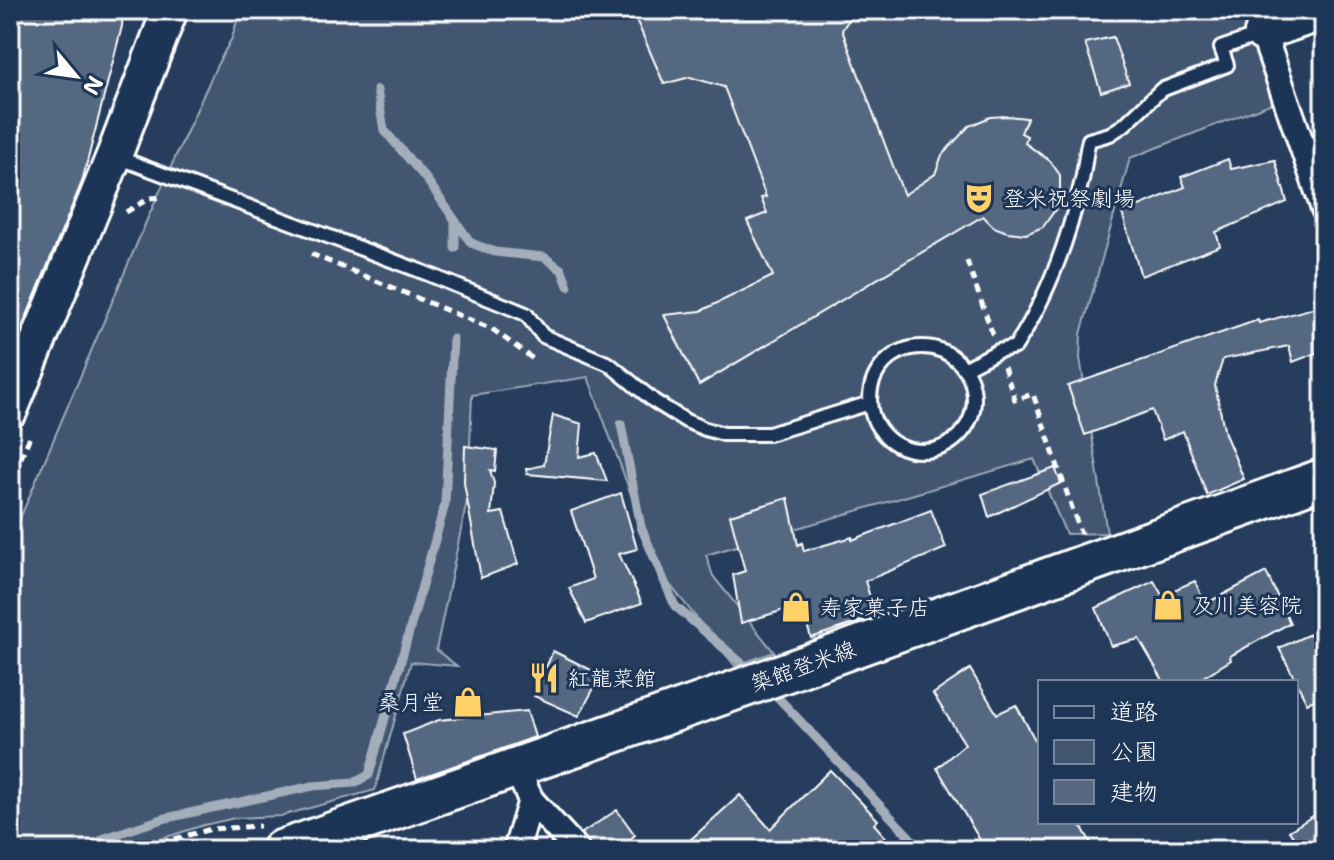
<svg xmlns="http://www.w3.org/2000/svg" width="1334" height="860" viewBox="0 0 1334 860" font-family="'Shantell Sans','Klee One',sans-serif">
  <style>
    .green { fill: #425672; stroke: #a0aab8; stroke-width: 2 }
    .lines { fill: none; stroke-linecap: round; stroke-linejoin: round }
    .stream { stroke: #a4aebb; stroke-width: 9 }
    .building { fill: #556781; stroke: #fff; stroke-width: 2 }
    .lane-casing { stroke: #fff; stroke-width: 18 }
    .street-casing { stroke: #fff; stroke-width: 30 }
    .secondary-casing { stroke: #fff; stroke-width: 40 }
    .primary-casing { stroke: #fff; stroke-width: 44 }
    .path { stroke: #fff; stroke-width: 5; stroke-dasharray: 8 6; stroke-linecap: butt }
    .lane { stroke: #1d3557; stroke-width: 12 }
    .street { stroke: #1d3557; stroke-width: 24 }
    .secondary { stroke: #1d3557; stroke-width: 34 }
    .primary { stroke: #1d3557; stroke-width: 38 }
    .labels { text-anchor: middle; stroke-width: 6; stroke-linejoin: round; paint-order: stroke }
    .poi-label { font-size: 22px; fill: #fff; stroke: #1d3557; text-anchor: start }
    .street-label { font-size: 22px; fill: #fff; stroke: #1d3557 }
  </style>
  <rect width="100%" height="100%" fill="#263d5e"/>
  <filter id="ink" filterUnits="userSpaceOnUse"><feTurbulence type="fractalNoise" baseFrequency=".0125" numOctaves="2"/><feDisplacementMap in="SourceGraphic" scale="16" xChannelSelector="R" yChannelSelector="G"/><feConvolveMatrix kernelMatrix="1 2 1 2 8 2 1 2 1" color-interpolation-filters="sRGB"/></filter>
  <g filter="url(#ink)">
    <polygon class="green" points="240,10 1257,10 1288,97 1130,158 1081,334 1080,358 1107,533 1066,534 1034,459 706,555 713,576 774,652 735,666 659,571 588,377 472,395 468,496 436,650 457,666 411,662 375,790 281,816 235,818 204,825 154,841 135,850 10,850 10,542 146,222 216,67 232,38"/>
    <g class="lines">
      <g class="stream">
        <polyline points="377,90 384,130 427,180 471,243 495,252 544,257 562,270 568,286"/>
        <polyline points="455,248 455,221"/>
        <polyline points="621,424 641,527 675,606 754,674"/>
        <polyline points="768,687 922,850"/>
        <polyline points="86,850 105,838 162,819 313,786 354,783 369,775 445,504 453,339"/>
      </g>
    </g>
    <g class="building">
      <polygon points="10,10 123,10 122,26 82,182 10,357"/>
      <polygon points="632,10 855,10 842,30 904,195 935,174 942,155 969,126 990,117 1007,116 1027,118 1021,133 1027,136 1025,143 1050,161 1060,175 1060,193 1055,210 1043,227 1026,234 1007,232 994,227 983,216 699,385 664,315 701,311 773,276 747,221 767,213 761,198 766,197 724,87 690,77 664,84"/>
      <polygon points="1113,37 1129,83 1101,92 1085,43"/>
      <polygon points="1228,159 1231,169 1275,160 1287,202 1216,232 1220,246 1141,276 1122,213 1185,187 1181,177"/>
      <polygon points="1324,305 1324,350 1293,362 1289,346 1223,359 1215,385 1225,434 1244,479 1207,495 1183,431 1163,440 1152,410 1085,435 1068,386 1258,320 1259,323"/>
      <polygon points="553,415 582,424 579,457 596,453 607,481 527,474 526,469 544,465"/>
      <polygon points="465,446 497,450 495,471 490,470 494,483 491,514 503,512 518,564 481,578 464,483"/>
      <polygon points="1055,468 1061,483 989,517 982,494"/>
      <polygon points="621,493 637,549 619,554 642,603 586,623 569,588 593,579 571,511"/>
      <polygon points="788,498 798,545 802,543 804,551 852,537 852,540 931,510 946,548 865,581 876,616 811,638 801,605 741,623 733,575 745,571 730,515"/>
      <polygon points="1266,572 1290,623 1230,656 1231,660 1195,682 1164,682 1139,639 1111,646 1096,608 1154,581 1162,595 1195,581 1205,604"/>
      <polygon points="1312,633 1324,651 1324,696 1307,703 1279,648"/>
      <polygon points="553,651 601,675 579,716 534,696"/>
      <polygon points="970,669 997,714 1016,705 1040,749 1040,822 1079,822 1095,850 986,850 937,768 965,744 933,694"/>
      <polygon points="527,711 535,737 417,779 403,734 439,720"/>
      <polygon points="830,770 878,820 874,824 897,850 679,850 740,795 770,829"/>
      <polygon points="1324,809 1324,843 1316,850 1303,850 1289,831"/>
      <polygon points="617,810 635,835 617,850 592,850 582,833"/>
    </g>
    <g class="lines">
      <g class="lane-casing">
        <g id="lane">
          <polyline points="117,157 423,272 526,314 543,336 609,364 654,401 686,421 705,429 724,434 769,434 870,403"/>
          <circle cx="922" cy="399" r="52"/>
          <path d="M964 369 998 351 1015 347C1047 298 1068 241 1081 184 1085 170 1085 155 1089 140L1110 134 1124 125 1161 90 1227 65 1221 48 1259 35"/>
        </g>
      </g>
      <g class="street-casing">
        <g id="street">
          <polyline points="1255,10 1324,209"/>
          <polyline points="516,768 531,800 577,850"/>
          <polyline points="516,850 531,800"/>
        </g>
      </g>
      <g class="secondary-casing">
        <g id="secondary">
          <polyline points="1262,33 1324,12"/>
          <polyline points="10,410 114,156 170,10"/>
        </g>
      </g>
      <g class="primary-casing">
        <polyline id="primary" points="281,850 762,681 1324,478"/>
      </g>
      <g class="path">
        <polyline points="126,212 150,198 164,197"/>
        <polyline points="311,254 492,329 533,359"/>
        <polyline points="967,261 993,335"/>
        <polyline points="1004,367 1015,400 1033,394 1081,534"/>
        <polyline points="10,484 31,434"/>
        <polyline points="134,850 211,829 260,826"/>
      </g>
      <use href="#lane" class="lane"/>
      <use href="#street" class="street"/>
      <use href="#secondary" class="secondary"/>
      <use href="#primary" class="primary"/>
    </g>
  </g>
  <defs>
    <g id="theatre-bare" transform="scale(2.4)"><path d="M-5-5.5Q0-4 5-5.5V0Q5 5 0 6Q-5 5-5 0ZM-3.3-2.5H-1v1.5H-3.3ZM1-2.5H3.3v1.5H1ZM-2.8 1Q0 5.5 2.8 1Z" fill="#ffd166" stroke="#1d3557" stroke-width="2.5" paint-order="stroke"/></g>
    <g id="shop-bare" transform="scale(2.4)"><path d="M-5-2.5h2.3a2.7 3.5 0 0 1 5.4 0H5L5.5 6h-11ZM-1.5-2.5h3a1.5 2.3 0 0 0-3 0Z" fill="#ffd166" stroke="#1d3557" stroke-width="2.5" paint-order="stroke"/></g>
    <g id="restaurant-bare" transform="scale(2.4)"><path d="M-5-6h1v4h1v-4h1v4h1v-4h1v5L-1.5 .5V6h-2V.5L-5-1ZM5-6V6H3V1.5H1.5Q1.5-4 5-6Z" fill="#ffd166" stroke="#1d3557" stroke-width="2.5" paint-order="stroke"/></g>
  </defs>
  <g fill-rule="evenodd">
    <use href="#theatre-bare" x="979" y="198"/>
    <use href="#shop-bare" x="1168" y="605"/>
    <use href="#shop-bare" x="796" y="607"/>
    <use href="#restaurant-bare" x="544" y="678"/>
    <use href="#shop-bare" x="468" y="702"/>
  </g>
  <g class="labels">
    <g class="poi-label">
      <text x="1003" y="206">登米祝祭劇場</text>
      <text x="1192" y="613">及川美容院</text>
      <text x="820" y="615">寿家菓子店</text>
      <text x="568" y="686">紅龍菜館</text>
      <text x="444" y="710" text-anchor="end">桑月堂</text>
    </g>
    <g class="street-label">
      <text transform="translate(803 666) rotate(-20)" y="8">築館登米線</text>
    </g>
  </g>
  <rect width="1334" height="860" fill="none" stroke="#1d3557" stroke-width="40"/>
  <rect x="20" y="20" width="1294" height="820" fill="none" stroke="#fff" stroke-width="3" filter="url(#ink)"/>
  <rect x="1038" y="680" width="260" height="144" fill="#1d3557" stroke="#77869a" stroke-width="2"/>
  <rect x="1054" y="706" width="40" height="12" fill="#1d3557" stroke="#77869a" stroke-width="2"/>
  <text x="1110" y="720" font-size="24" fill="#ffffff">道路</text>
  <rect x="1054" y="740" width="40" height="24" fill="#425672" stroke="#77869a" stroke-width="2"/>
  <text x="1110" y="760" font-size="24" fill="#ffffff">公園</text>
  <rect x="1054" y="780" width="40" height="24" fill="#556781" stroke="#77869a" stroke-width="2"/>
  <text x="1110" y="800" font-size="24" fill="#ffffff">建物</text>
  <g transform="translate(76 76) rotate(119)" stroke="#1d3557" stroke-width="6" paint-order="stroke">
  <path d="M0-6L14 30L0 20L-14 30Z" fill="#ffffff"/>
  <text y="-12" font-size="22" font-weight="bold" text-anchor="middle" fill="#ffffff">N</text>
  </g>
</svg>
